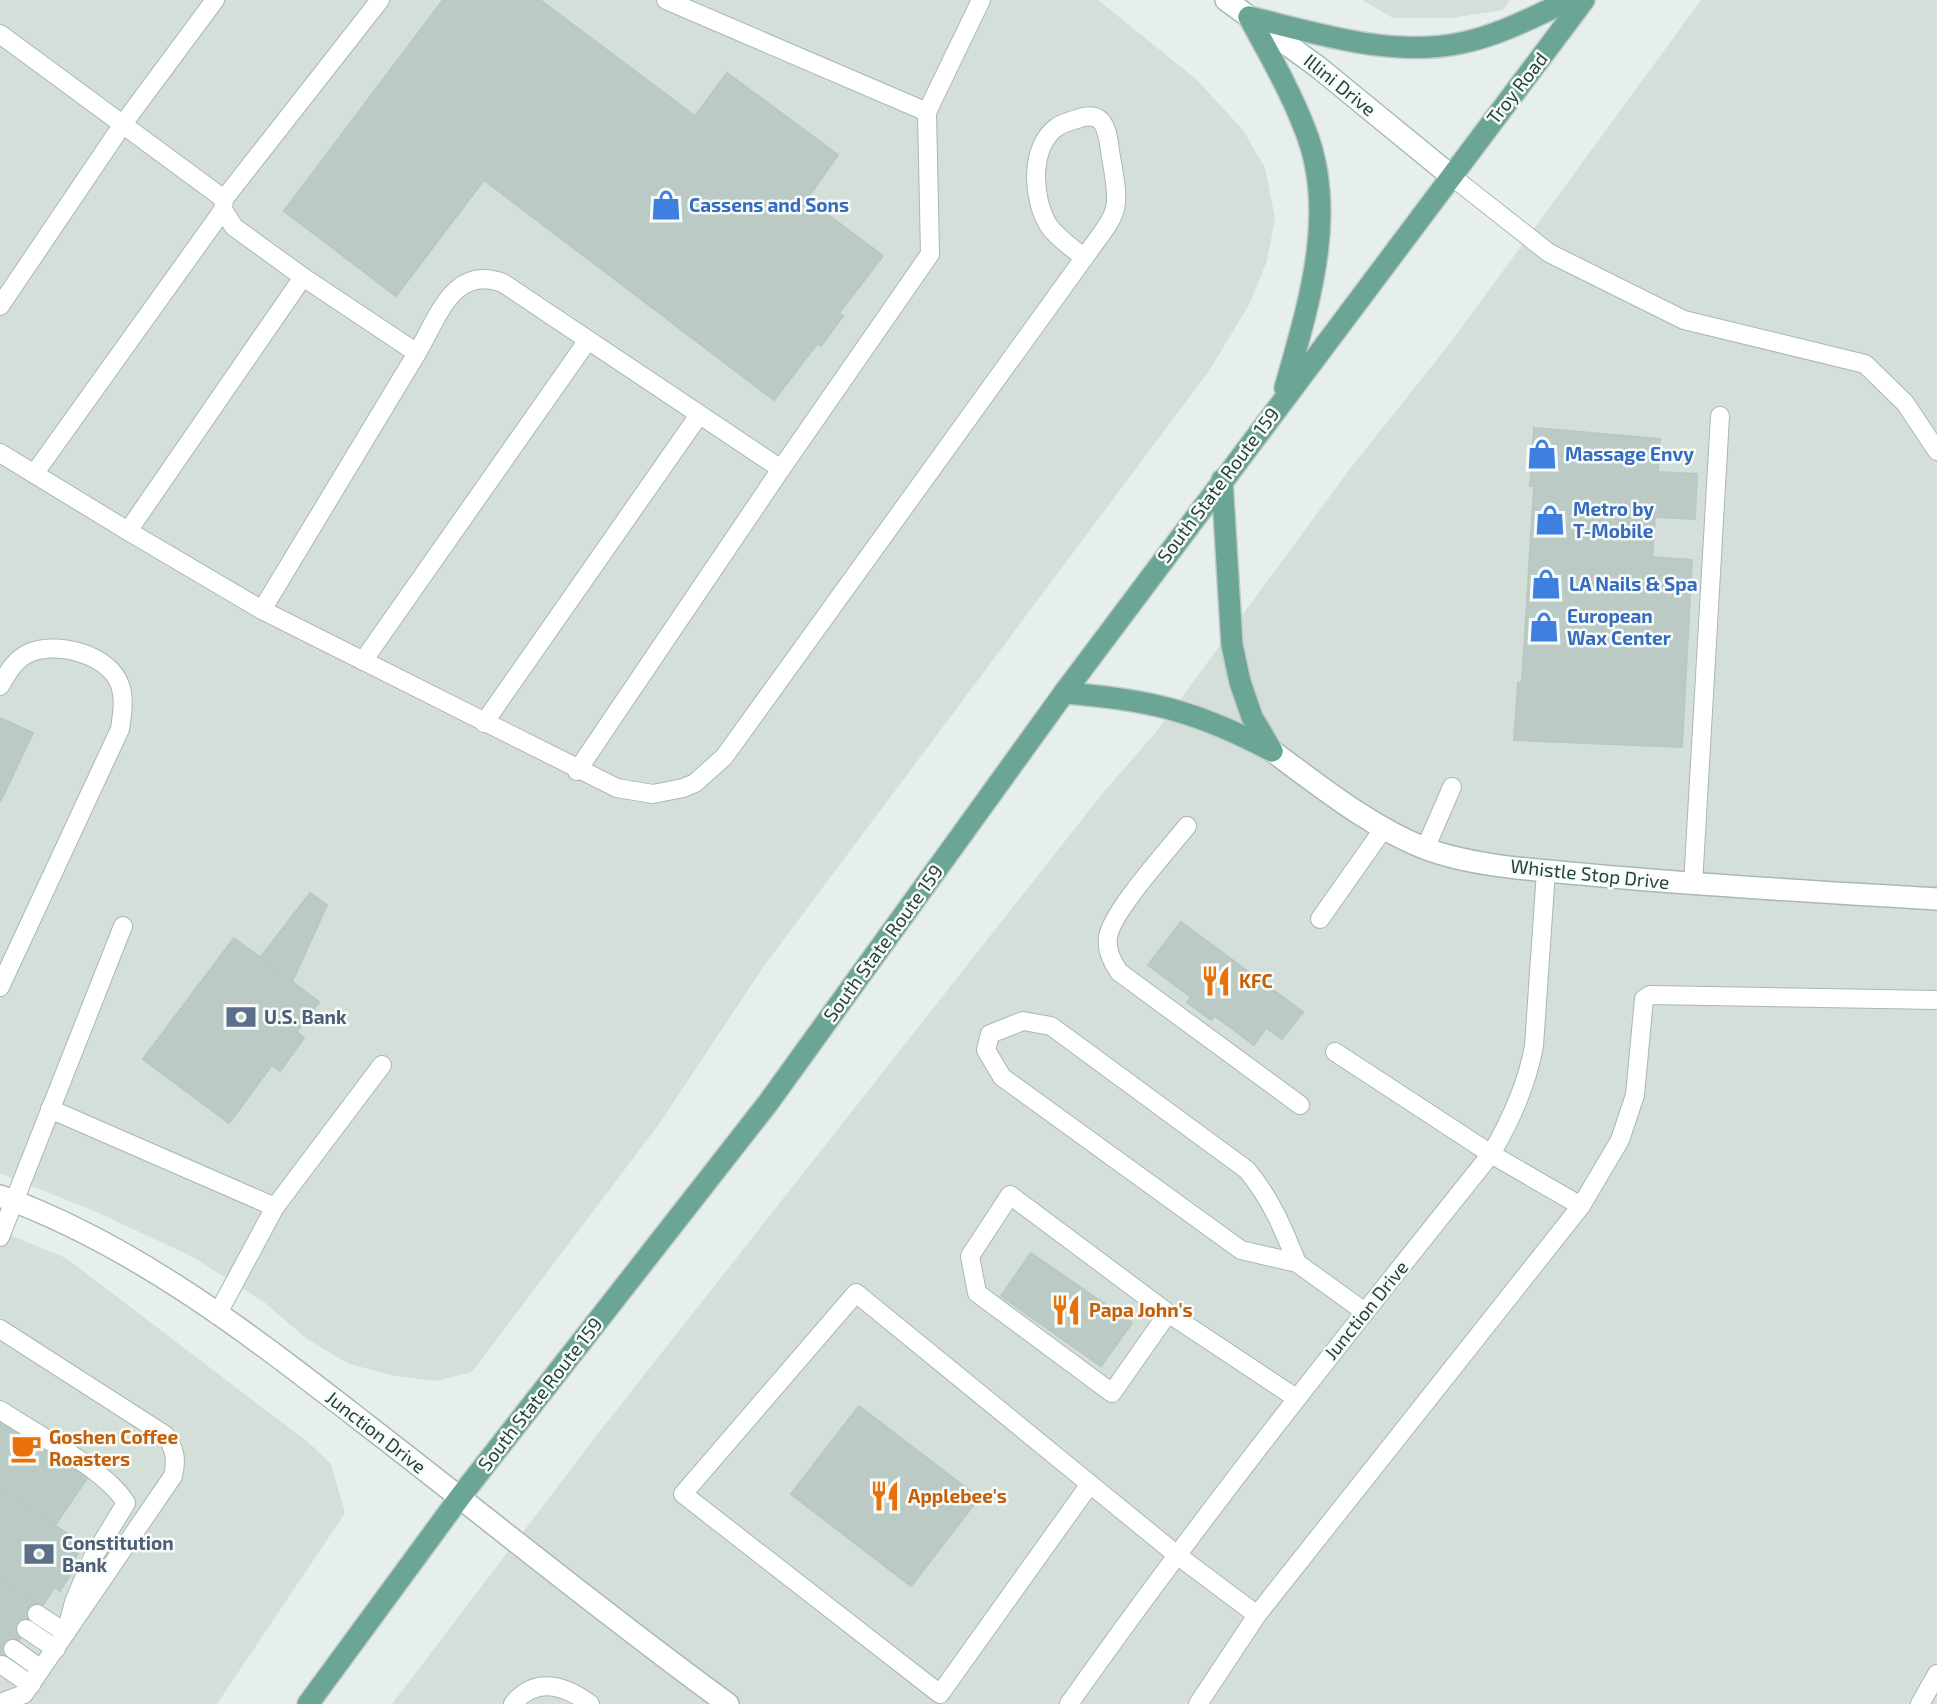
<svg xmlns="http://www.w3.org/2000/svg" width="1937" height="1704" viewBox="0 0 1937 1704" font-family="'Exo 2',sans-serif">
  <style>
    .built { fill: #d4dfda }
    .building { fill: #bbcac4; stroke: #b8c9c2; stroke-width: 2 }
    .lines { fill: none; stroke-linecap: round; stroke-linejoin: round }
    .service-casing { stroke: #a8b8b2; stroke-width: 20 }
    .minor-casing { stroke: #a8b8b2; stroke-width: 24 }
    .secondary-casing { stroke: #a4bbb3; stroke-width: 24 }
    .primary-casing { stroke: #c2cac8; stroke-width: 24 }
    .service { stroke: #fff; stroke-width: 18 }
    .minor { stroke: #fff; stroke-width: 21 }
    .secondary { stroke: #fff; stroke-width: 21 }
    .primary { stroke: #6aa596; stroke-width: 21 }
    .labels { text-anchor: middle; stroke-width: 5; stroke-linejoin: round; paint-order: stroke }
    .street-label { font-size: 19px; fill: #24423a; stroke: #f7fbf9 }
    .shop-label { font-size: 19px; font-weight: bold; fill: #366cbe; stroke: #f7fbf9; text-anchor: start }
    .food-label { font-size: 19px; font-weight: bold; fill: #c56008; stroke: #f7fbf9; text-anchor: start }
    .service-label { font-size: 19px; font-weight: bold; fill: #4e5e75; stroke: #f7fbf9; text-anchor: start }
  </style>
  <rect width="100%" height="100%" fill="#e6efeb"/>
  <g class="built">
    <polygon points="0,0 1098,0 1196,79 1243,130 1265,168 1275,218 1267,261 1249,305 1209,371 764,966 659,1124 472,1372 435,1381 395,1376 349,1364 307,1339 264,1302 191,1256 94,1211 0,1173"/>
    <polygon points="1362,0 1510,0 1503,10 1451,18 1393,18"/>
    <polygon points="1701,0 1937,0 1937,1704 392,1704 600,1431 1102,794 1157,731 1349,470 1451,342"/>
    <polygon points="0,1231 66,1258 309,1443 331,1464 345,1513 217,1704 0,1704"/>
  </g>
  <g class="building">
    <polygon points="443,0 540,0 695,116 727,73 838,155 807,199 883,256 839,313 843,316 821,346 817,344 774,400 484,180 396,296 284,211"/>
    <polygon points="1534,428 1660,439 1658,472 1697,474 1695,519 1655,517 1652,557 1692,560 1682,747 1514,740 1518,683 1522,682 1534,486 1530,486"/>
    <polygon points="0,718 33,733 0,802"/>
    <polygon points="310,893 327,905 292,982 260,958"/>
    <polygon points="1181,922 1303,1012 1282,1039 1266,1028 1254,1045 1215,1016 1211,1020 1187,1002 1191,997 1148,965"/>
    <polygon points="234,938 319,1002 297,1032 304,1038 280,1071 272,1065 229,1123 143,1059"/>
    <polygon points="1031,1253 1132,1323 1101,1366 1001,1296"/>
    <polygon points="859,1406 979,1498 911,1586 791,1494"/>
    <polygon points="4,1416 90,1474 55,1525 0,1489 0,1422"/>
    <polygon points="0,1489 84,1545 71,1564 75,1567 60,1591 55,1587 42,1606 0,1578"/>
    <polygon points="0,1578 42,1606 0,1668"/>
  </g>
  <g class="lines">
    <g class="service-casing">
      <g id="service">
        <polyline points="666,0 927,112 981,0"/>
        <polyline points="0,34 224,199"/>
        <polyline points="1450,175 1549,253 1684,320 1865,364 1905,403 1937,451"/>
        <path d="M303 277 417 353C438 318 453 264 503 283L781 469 930 254 927 112"/>
        <polyline points="0,306 123,124 215,0"/>
        <path d="M417 353 262 610 617 788 653 794 683 788 695 783 724 757 1084 258C1117 211 1122 216 1111 157 1109 147 1109 130 1101 121 1094 114 1085 116 1077 119 1070 121 1063 123 1057 127 1029 147 1032 200 1049 226 1057 238 1073 248 1084 258"/>
        <polyline points="0,453 128,531 303,277 234,227 223,210 224,199 380,0"/>
        <polyline points="34,474 223,210"/>
        <polyline points="128,531 262,610"/>
        <polyline points="363,661 588,340"/>
        <path d="M0 686C7 674 15 659 29 653 57 641 109 654 120 685 125 699 122 715 120 729L0 987"/>
        <polyline points="484,723 699,415"/>
        <polyline points="577,771 781,469"/>
        <path d="M1187 826C1169 849 1112 911 1108 937 1106 950 1112 961 1119 972L1300 1105"/>
        <polyline points="1425,849 1452,787"/>
        <polyline points="1693,885 1720,416"/>
        <polyline points="1320,919 1384,828"/>
        <polyline points="50,1109 275,1207"/>
        <polyline points="1581,1206 1620,1140 1635,1095 1644,999 1650,995 1937,1000"/>
        <polyline points="0,1237 123,926"/>
        <path d="M1297 1263C1283 1228 1271 1199 1247 1170L1051 1026 1023 1021 990 1034 986 1050 1002 1077 1241 1250 1297 1263 1365 1312"/>
        <polyline points="1168,1313 1112,1393 977,1293 970,1256 1010,1195 1168,1313 1296,1398"/>
        <polyline points="217,1315 275,1207 382,1065"/>
        <path d="M0 1329 165 1435C175 1448 177 1460 173 1476L24 1694 0 1703"/>
        <path d="M0 1410C34 1433 107 1470 126 1503L92 1559 74 1602 66 1633 37 1614"/>
        <polyline points="1090,1484 940,1694 683,1494 856,1293 1177,1555 1257,1615 1198,1704"/>
        <polyline points="1257,1615 1581,1206 1491,1154 1335,1052"/>
        <polyline points="26,1629 56,1649"/>
        <polyline points="13,1649 41,1669"/>
        <polyline points="2,1665 31,1685"/>
        <path d="M513 1704C536 1675 566 1686 590 1704"/>
        <path d="M1069 1704C1202 1515 1347 1334 1491 1154 1511 1120 1527 1085 1534 1046L1546 871"/>
        <polyline points="1920,1704 1937,1674"/>
      </g>
    </g>
    <g class="minor-casing">
      <g id="minor">
        <path d="M1272 751C1320 786 1369 826 1424 848 1473 867 1540 870 1592 875 1707 886 1822 892 1937 899"/>
        <path d="M0 1196C134 1244 252 1336 363 1422 485 1516 604 1614 728 1704"/>
      </g>
    </g>
    <g class="secondary-casing">
      <polyline id="secondary" points="1226,0 1318,67 1450,175"/>
    </g>
    <g class="primary-casing">
      <g id="primary">
        <path d="M1249 17C1269 54 1291 92 1306 132 1338 215 1308 306 1285 388"/>
        <path d="M1249 17C1316 33 1392 58 1461 43 1498 36 1535 16 1570 0"/>
        <polyline points="1222,480 1232,645 1240,682 1252,717 1272,751"/>
        <path d="M1064 693C1147 699 1197 711 1272 751"/>
        <polyline points="308,1704 460,1497 768,1103 1064,693 1584,0"/>
      </g>
    </g>
    <use href="#service" class="service"/>
    <use href="#minor" class="minor"/>
    <use href="#secondary" class="secondary"/>
    <use href="#primary" class="primary"/>
  </g>
  <defs>
    <g id="shop-bare" transform="scale(2.415)"><path d="M-5-2.5h2.3a2.7 3.5 0 0 1 5.4 0H5L5.5 6h-11ZM-1.5-2.5h3a1.5 2.3 0 0 0-3 0Z" fill="#3f7fe0" stroke="#f7fbf9" stroke-width="2.5" paint-order="stroke"/></g>
    <g id="restaurant-bare" transform="scale(2.415)"><path d="M-5-6h1v4h1v-4h1v4h1v-4h1v5L-1.5 .5V6h-2V.5L-5-1ZM5-6V6H3V1.5H1.5Q1.5-4 5-6Z" fill="#e8710a" stroke="#f7fbf9" stroke-width="2.5" paint-order="stroke"/></g>
    <g id="bank-bare" transform="scale(2.415)"><path d="M-6-4H6V4H-6ZM0-2.3a2.3 2.3 0 1 0 0 4.6a2.3 2.3 0 1 0 0-4.6Z" fill="#5c6f8a" stroke="#f7fbf9" stroke-width="2.5" paint-order="stroke"/></g>
    <g id="cafe-bare" transform="scale(2.415)"><path d="M-5.5-4.5H6V0H3Q3 3.5 0 3.5H-2.5Q-5.5 3.5-5.5 0ZM3-3.2v2h1.7v-2ZM-6 4.5H4V6H-6Z" fill="#e8710a" stroke="#f7fbf9" stroke-width="2.5" paint-order="stroke"/></g>
  </defs>
  <g fill-rule="evenodd">
    <use href="#shop-bare" x="666" y="205"/>
    <use href="#shop-bare" x="1542" y="454"/>
    <use href="#shop-bare" x="1550" y="520"/>
    <use href="#shop-bare" x="1546" y="584"/>
    <use href="#shop-bare" x="1544" y="627"/>
    <use href="#restaurant-bare" x="1216" y="981"/>
    <use href="#bank-bare" x="241" y="1017"/>
    <use href="#restaurant-bare" x="1066" y="1310"/>
    <use href="#cafe-bare" x="26" y="1448"/>
    <use href="#restaurant-bare" x="885" y="1496"/>
    <use href="#bank-bare" x="39" y="1554"/>
  </g>
  <g class="labels">
    <g class="street-label">
      <text transform="translate(1340 85) rotate(39)" y="7">Illini Drive</text>
      <text transform="translate(1517 88) rotate(-52)" y="7">Troy Road</text>
      <text transform="translate(1218 485) rotate(-53)" y="7">South State Route 159</text>
      <text transform="translate(1590 874) rotate(6)" y="7">Whistle Stop Drive</text>
      <text transform="translate(883 943) rotate(-54)" y="7">South State Route 159</text>
      <text transform="translate(1366 1310) rotate(-51)" y="7">Junction Drive</text>
      <text transform="translate(540 1394) rotate(-52)" y="7">South State Route 159</text>
      <text transform="translate(376 1432) rotate(38)" y="7">Junction Drive</text>
    </g>
    <g class="shop-label">
      <text x="689" y="212">Cassens and Sons</text>
      <text x="1565" y="461">Massage Envy</text>
      <text x="1573" y="516">Metro by<tspan x="1573" dy="22">T-Mobile</tspan></text>
      <text x="1569" y="591">LA Nails &amp; Spa</text>
      <text x="1567" y="623">European<tspan x="1567" dy="22">Wax Center</tspan></text>
    </g>
    <g class="food-label">
      <text x="1239" y="988">KFC</text>
      <text x="1089" y="1317">Papa John's</text>
      <text x="49" y="1444">Goshen Coffee<tspan x="49" dy="22">Roasters</tspan></text>
      <text x="908" y="1503">Applebee's</text>
    </g>
    <g class="service-label">
      <text x="264" y="1024">U.S. Bank</text>
      <text x="62" y="1550">Constitution<tspan x="62" dy="22">Bank</tspan></text>
    </g>
  </g>
</svg>
